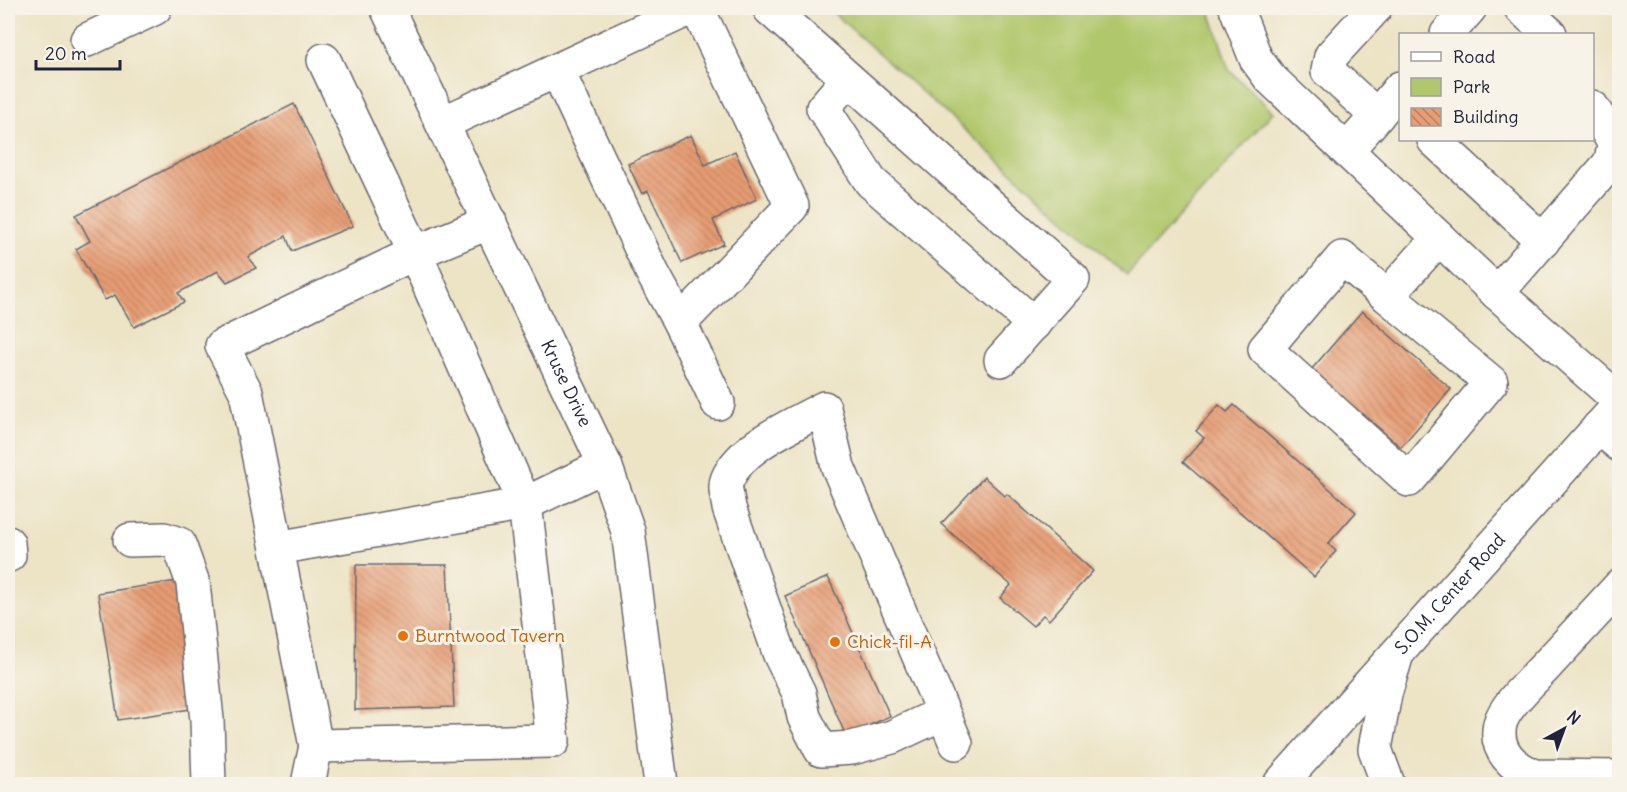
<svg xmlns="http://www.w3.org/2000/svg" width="1627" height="792" viewBox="0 0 1627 792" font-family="Delius,sans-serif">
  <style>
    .green { fill: #b0c76c; stroke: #697454; stroke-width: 1.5 }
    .building { fill: url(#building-back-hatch) }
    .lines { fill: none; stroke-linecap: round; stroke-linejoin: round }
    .minor-casing { stroke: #69666c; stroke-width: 36 }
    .major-casing { stroke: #69666c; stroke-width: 36 }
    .minor { stroke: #fff; stroke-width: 33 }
    .major { stroke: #fff; stroke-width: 33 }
    .food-dot { fill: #e8710a; stroke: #f7f3e8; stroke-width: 2 }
    .labels { text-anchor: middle; stroke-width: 6; stroke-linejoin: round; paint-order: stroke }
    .street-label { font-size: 18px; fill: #22223b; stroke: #f7f3e8 }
    .food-label { font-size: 18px; fill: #c56008; stroke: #f7f3e8; text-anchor: start }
  </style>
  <defs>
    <pattern id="building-back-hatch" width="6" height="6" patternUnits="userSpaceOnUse" patternTransform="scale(1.5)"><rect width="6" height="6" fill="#e79c73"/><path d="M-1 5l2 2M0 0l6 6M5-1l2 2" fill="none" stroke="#bb7f60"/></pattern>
  </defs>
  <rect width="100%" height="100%" fill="#f7f3e8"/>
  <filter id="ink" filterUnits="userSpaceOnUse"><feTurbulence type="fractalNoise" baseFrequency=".0167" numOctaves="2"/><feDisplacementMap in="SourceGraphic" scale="12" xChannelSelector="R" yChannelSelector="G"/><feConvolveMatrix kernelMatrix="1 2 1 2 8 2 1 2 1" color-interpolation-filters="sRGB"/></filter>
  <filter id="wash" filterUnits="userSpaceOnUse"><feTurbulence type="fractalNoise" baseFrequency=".008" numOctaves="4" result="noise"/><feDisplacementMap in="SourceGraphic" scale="24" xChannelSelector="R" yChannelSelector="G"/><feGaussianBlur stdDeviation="1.35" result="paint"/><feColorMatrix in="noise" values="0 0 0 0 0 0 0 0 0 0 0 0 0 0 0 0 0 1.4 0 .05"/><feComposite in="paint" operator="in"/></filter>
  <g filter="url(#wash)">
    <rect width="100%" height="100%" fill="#ede4c6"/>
    <polygon class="green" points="828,8 1209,8 1229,70 1273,112 1127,275"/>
    <g id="blocks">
      <g class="building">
        <polygon points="294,104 353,226 292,251 286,236 248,257 256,268 227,282 218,271 178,293 184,302 134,327 115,295 105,300 76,249 90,241 76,215"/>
        <polygon points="691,135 705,165 735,151 757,199 713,220 724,244 682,263 648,191 642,194 628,164"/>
        <polygon points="1362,311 1451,389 1401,447 1311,370"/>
        <polygon points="1219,405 1227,412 1234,405 1356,512 1328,544 1336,551 1314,577 1183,462 1204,438 1196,431"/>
        <polygon points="984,477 1005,496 1007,494 1093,571 1049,620 1043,615 1033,626 1000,598 1011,585 941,524"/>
        <polygon points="356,565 447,565 454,707 355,710"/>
        <polygon points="828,577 890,716 846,736 785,596"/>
        <polygon points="177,581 197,708 118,720 98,593"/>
      </g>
    </g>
  </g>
  <g filter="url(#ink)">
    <use href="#blocks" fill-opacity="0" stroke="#69666c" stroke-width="1.5"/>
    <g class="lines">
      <g class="minor-casing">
        <g id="minor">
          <path id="s1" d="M387 8 605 465 628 531 661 784"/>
          <polyline points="697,8 792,206 680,323 718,403"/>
          <polyline points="1236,8 1256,59 1270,78 1497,293 1620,401"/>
          <polyline points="1521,8 1550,34"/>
          <polyline points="770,9 1073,279 1001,360"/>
          <polyline points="1447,34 1470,8"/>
          <polyline points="87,40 155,8"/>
          <polyline points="324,60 415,253 525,504 553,741 316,746 246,392 222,346 415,253 490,222"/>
          <polyline points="557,70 653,274 680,323"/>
          <polyline points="848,79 823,108 871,182 1034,324"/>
          <polyline points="1377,116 1400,88"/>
          <polyline points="443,123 691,8"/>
          <polyline points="1434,140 1543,241"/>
          <polyline points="1347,150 1377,116 1328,71 1331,56 1375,8"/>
          <polyline points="1497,293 1610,163 1615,144 1592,107"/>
          <polyline points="1387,296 1491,382 1409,480 1265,349 1342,258 1387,296 1439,238"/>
          <polyline points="1599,427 1620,445"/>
          <polyline points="130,540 164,539 179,544 193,583 207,720 209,784"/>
          <polyline points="8,543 9,555"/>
          <polyline points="277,548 525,504 605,465"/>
          <path d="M1620 586C1595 613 1570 640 1545 667 1532 681 1504 706 1500 724 1494 750 1513 767 1535 776L1620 777"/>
          <path d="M943 713 892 737 852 748 821 750 804 717 799 693 780 655 729 508C728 500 724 487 727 480 741 446 793 425 824 408L838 467 956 743"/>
          <polyline points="308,784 316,746"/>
          <polyline points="1388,784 1375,749 1385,694 1397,654"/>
        </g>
      </g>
      <g class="major-casing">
        <g id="major">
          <path id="s2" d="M1280 784 1620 404"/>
        </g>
      </g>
      <use href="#minor" class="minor"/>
      <use href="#major" class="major"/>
    </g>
  </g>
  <g class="food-dot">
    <circle cx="403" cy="636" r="6"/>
    <circle cx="835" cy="642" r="6"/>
  </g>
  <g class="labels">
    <g class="street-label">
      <text dy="6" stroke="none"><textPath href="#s1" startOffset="416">Kruse Drive</textPath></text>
      <text dy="6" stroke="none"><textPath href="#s2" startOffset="255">S.O.M. Center Road</textPath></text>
    </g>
    <g class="food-label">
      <text x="415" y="642">Burntwood Tavern</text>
      <text x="847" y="648">Chick-fil-A</text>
    </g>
  </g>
  <rect width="1627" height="792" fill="none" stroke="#f7f3e8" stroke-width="30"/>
  <rect x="1399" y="33" width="195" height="108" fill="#f7f3e8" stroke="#a29fa3" stroke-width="1.5"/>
  <rect x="1411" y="52" width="30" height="9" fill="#ffffff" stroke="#a29fa3" stroke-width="1.5"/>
  <text x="1453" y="63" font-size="18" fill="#22223b">Road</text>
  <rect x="1411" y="78" width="30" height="18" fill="#b0c76c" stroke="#a29fa3" stroke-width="1.5"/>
  <text x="1453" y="93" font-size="18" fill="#22223b">Park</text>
  <rect x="1411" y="108" width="30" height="18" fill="url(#building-back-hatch)" stroke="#a29fa3" stroke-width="1.5"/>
  <text x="1453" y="123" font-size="18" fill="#22223b">Building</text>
  <g transform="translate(1564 729) rotate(41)" stroke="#f7f3e8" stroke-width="4.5" paint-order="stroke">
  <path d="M0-4.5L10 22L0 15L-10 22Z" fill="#22223b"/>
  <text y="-9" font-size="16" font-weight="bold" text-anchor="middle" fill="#22223b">N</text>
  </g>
  <path d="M36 60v9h84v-9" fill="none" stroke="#22223b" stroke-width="3"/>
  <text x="45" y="60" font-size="18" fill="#22223b" stroke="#f7f3e8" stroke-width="4.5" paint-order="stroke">20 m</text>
</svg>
